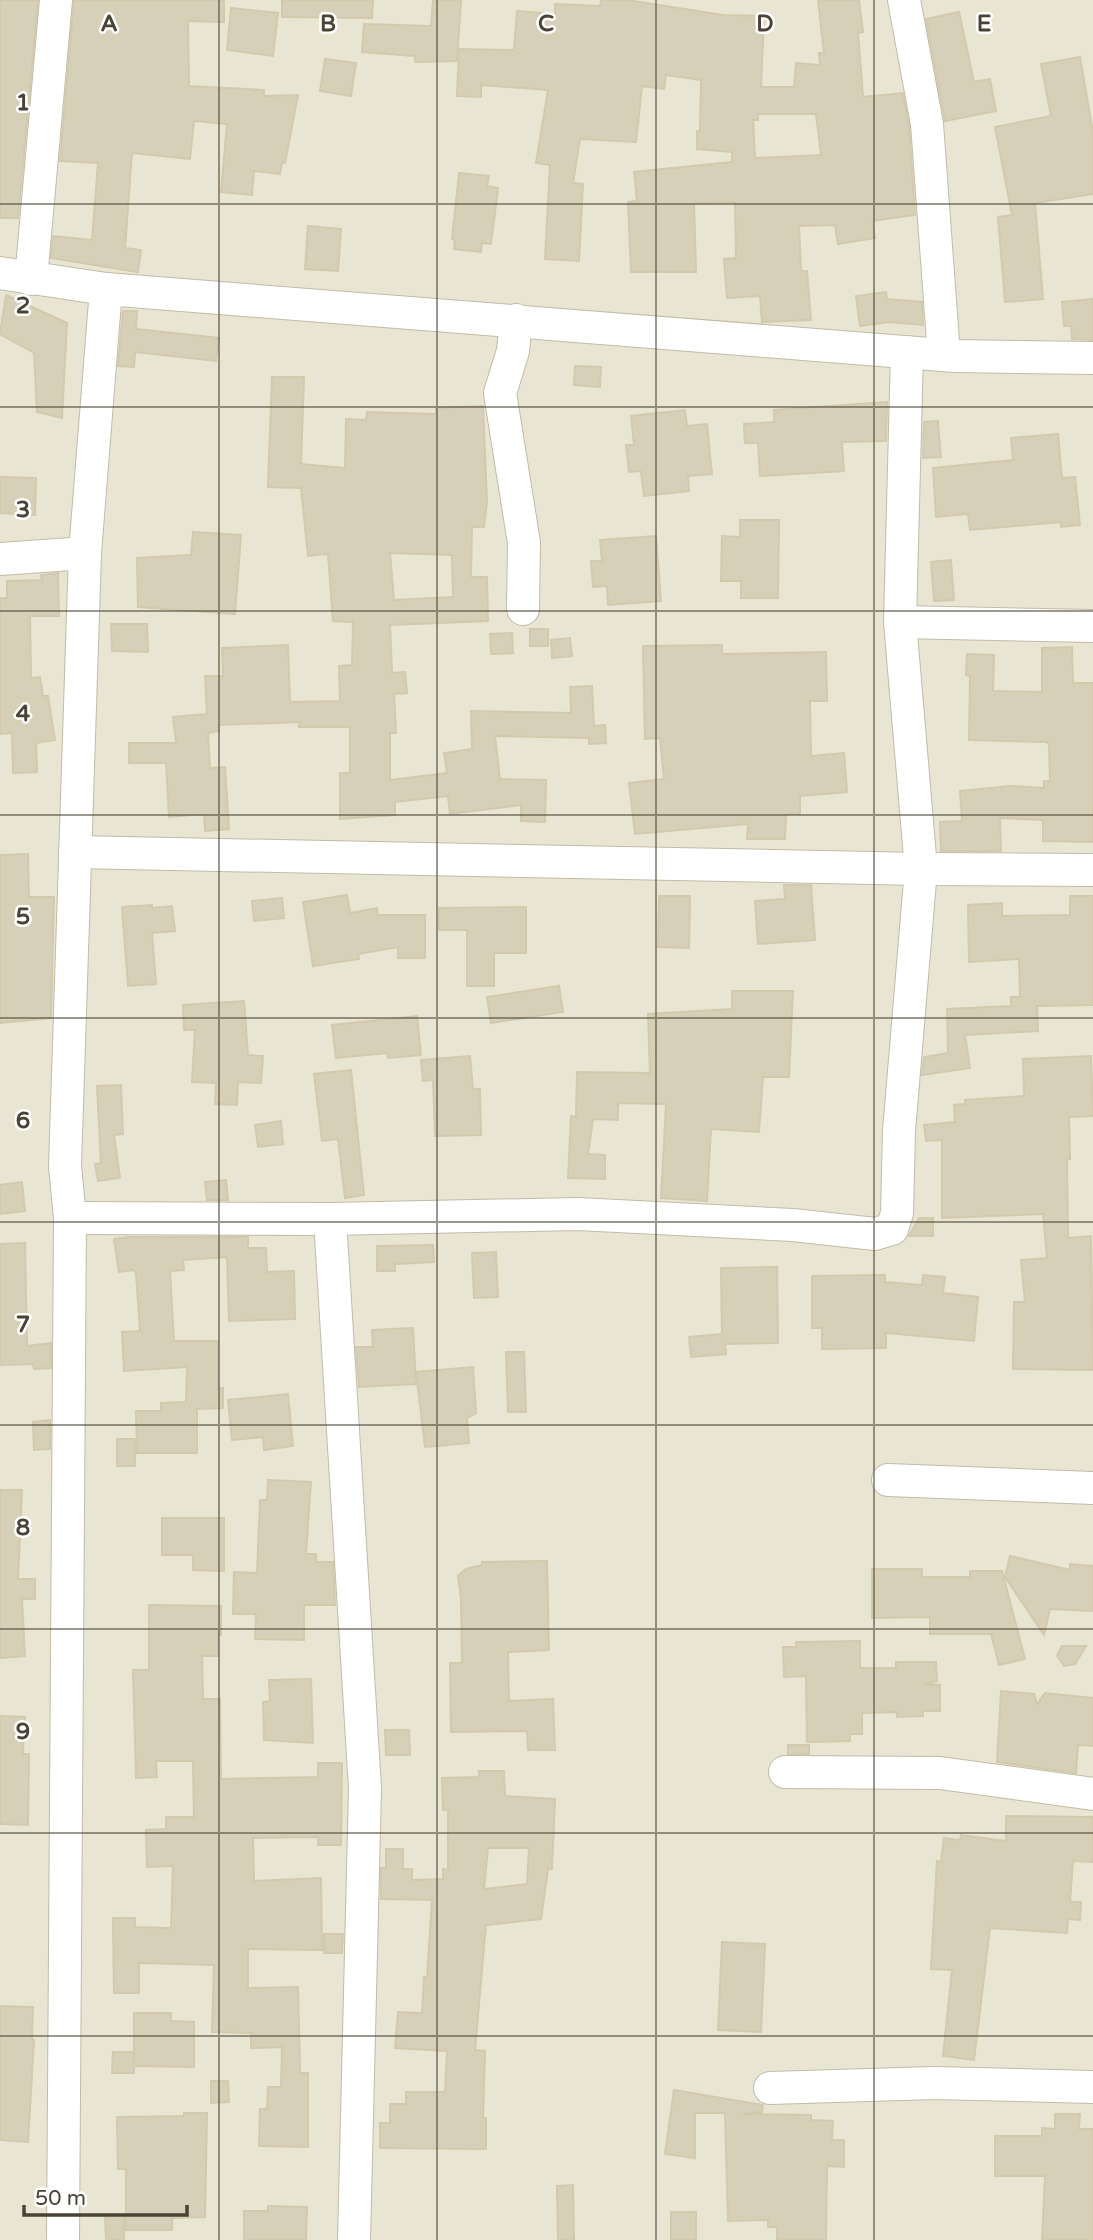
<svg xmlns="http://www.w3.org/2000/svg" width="1093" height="2240" viewBox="0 0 1093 2240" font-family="'Varela Round',sans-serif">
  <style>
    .residential { fill: #e9e5d3 }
    .building { fill: #d7d0b9; stroke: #d3c9ac; stroke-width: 2; fill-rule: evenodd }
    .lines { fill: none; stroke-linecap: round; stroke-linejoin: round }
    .minor-casing { stroke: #c1bca7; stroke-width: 34 }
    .minor { stroke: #fff; stroke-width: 32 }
    .grid { fill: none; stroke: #484334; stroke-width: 2; stroke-opacity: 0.55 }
    .grid-label { font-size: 23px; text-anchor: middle; font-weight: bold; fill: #484334; stroke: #fff; stroke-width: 5; stroke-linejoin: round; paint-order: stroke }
  </style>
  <rect width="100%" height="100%" fill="#f4f2e5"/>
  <rect class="residential" x="0" y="0" width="1093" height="2240"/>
  <g class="building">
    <polygon points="0,0 38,0 18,218 0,218"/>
    <polygon points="74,0 224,0 224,22 188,21 189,86 264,90 264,96 298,95 285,163 282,162 280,174 254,171 252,195 221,192 227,124 194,121 190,159 132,153 125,248 141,250 138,272 51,258 53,236 92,240 98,163 60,161"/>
    <polygon points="282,0 373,0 372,18 282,17"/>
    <polygon points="433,0 461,0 457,61 415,62 415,56 362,52 364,24 431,26"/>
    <path d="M601 0H627L723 15 764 16 761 87H794L796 63 820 65 819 53H824L818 0H859L863 32 858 33 863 97 903 93 909 126 915 215 872 221 875 238 838 244 835 225 799 226 801 271H807L811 320 762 322 760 296 727 298 724 259 736 258 735 202 694 203 696 272H631L628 202 637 201 634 172 732 162V152L697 149V131H700L701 80 666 75 664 89 642 86 636 142 580 139 573 183 583 184 579 261 545 259 550 165 536 163 548 90 481 85V97L457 96 459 49 514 50 517 11 555 14V4L600 6ZM758 114H816L821 155 755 158 753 120H758Z"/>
    <polygon points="231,8 278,13 273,56 227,50"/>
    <polygon points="959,12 974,82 990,79 996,111 945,121 926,19"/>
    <polygon points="1080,57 1093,133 1093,194 1035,203 1043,299 1005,302 998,217 1012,215 995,127 1051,116 1041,64"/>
    <polygon points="325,59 356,63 351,96 320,91"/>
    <polygon points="459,173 489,176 487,186 498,188 491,244 482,243 481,252 454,249 455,240 452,239"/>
    <polygon points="308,226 341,229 338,271 305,269"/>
    <polygon points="886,292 887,299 922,302 923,325 889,322 860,326 856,296"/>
    <polygon points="6,295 67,323 62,418 37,412 34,353 0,334"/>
    <polygon points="1093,299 1093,340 1072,339 1071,326 1064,326 1062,302"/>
    <polygon points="123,311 137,311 136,329 219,338 216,361 135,352 134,367 118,366"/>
    <polygon points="575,366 601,367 600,387 574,385"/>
    <path d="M272 377H304L301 464 345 468 346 419 366 420 367 412 436 414V408L483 406 487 501 484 527H472L471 577H487L488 621 390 625 392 673 405 672 407 693 394 694 396 733H390V780L447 773 444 753 472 749 471 711 571 713 570 687 592 686 594 726 605 725 606 743 589 744V738L495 736 500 779 546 780 545 822 521 821V805L450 814 448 796 395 802V815L340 819V773H350V727H299V722L218 725 219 731 208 733 210 768 225 767 229 829 205 831 204 814 169 817 166 763H129V743H176L173 717 207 714 205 676H223L222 648 288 645 290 702 340 701 339 666 352 665 353 622 333 621 328 554 308 556 301 488 268 487ZM390 553 452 555 453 597 394 600Z"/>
    <polygon points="887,402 886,441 842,442 844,471 760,476 758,443 745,443 744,424 774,422 774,410"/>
    <polygon points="685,410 687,426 707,424 712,474 688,476 689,491 644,496 641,471 629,472 626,445 634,445 631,416"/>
    <polygon points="938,421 941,457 923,458 924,422"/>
    <polygon points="1058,434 1062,478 1075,477 1080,525 1061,527 1061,522 970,530 968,514 936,517 933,468 1013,460 1011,438"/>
    <polygon points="0,477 36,478 35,515 0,513"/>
    <polygon points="740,520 779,520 778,598 741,598 741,581 721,581 722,536 740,537"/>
    <polygon points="193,532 241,535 235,614 138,607 137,558 191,555"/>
    <polygon points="656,536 661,601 608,605 607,586 593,587 591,561 602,561 600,540"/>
    <polygon points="951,560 954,600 934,601 931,562"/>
    <polygon points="58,573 59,616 30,616 31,678 40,677 43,696 48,696 55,740 36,743 37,772 13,773 12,733 0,734 0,598 7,598 7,581 42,580 41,575"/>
    <polygon points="111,624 147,624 148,652 112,651"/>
    <rect x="530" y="629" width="18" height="17"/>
    <polygon points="512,633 513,653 491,654 490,634"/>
    <polygon points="570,638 572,656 552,658 551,640"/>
    <polygon points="722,645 722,654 826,652 827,701 810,701 811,756 844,753 847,792 800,796 800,814 786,814 785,839 747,839 748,824 635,834 629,783 664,779 660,738 645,739 643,646"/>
    <polygon points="1072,647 1073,683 1093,683 1093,842 1043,841 1043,820 1000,818 1001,851 941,851 940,822 962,821 960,791 1011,786 1044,788 1044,781 1050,781 1049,744 1046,742 969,740 970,676 966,675 967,654 994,655 993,691 1042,692 1042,648"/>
    <polygon points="28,854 29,897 54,897 51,1018 0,1023 0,855"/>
    <polygon points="784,885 811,885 815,940 758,944 755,901 785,899"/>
    <polygon points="347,895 350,913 377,908 378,915 425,915 425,958 398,958 398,947 358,954 359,959 313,966 303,902"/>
    <polygon points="659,896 690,896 689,948 658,947"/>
    <polygon points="1070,896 1093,896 1093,1005 1037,1006 1038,1031 965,1035 970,1068 922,1075 924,1057 948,1053 947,1009 1011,1006 1011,997 1020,997 1019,959 969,962 968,905 1002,903 1002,916 1070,915"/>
    <polygon points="282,898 284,918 254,921 252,901"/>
    <polygon points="152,905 152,908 172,906 175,931 152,933 156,984 128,986 122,907"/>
    <polygon points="526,907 526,953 494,953 494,986 467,986 467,930 439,930 439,908"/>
    <polygon points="559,986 563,1012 491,1023 487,997"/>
    <polygon points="732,991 793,991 789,1077 763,1077 759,1132 711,1129 707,1201 661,1198 666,1104 618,1103 618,1120 593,1119 588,1154 605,1155 605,1179 568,1178 571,1116 576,1117 577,1072 650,1073 648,1014 732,1009"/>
    <polygon points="244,1001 248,1055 263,1056 261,1083 238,1082 237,1105 215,1104 216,1083 192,1082 195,1030 184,1030 183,1005"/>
    <polygon points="417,1016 421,1055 388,1058 387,1053 336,1058 332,1025"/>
    <polygon points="470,1056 473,1089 480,1089 481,1135 435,1136 433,1080 423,1081 421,1060"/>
    <polygon points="1091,1056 1093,1116 1069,1117 1070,1159 1067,1159 1068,1238 1091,1236 1093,1370 1013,1369 1014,1302 1025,1302 1021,1260 1047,1258 1043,1214 942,1218 942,1140 926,1141 924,1125 955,1122 954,1105 965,1104 965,1100 1024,1096 1023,1059"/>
    <polygon points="351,1070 364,1195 345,1198 338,1139 322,1141 314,1074"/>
    <polygon points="121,1085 123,1134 114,1135 120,1178 98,1181 95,1164 101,1163 97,1086"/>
    <polygon points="281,1121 283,1144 258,1147 255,1125"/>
    <polygon points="226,1180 228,1200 207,1200 205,1182"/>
    <polygon points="22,1182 25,1211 0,1214 0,1185"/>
    <polygon points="919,1218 933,1218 933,1236 909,1236"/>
    <polygon points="128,1237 248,1237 248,1248 266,1248 267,1272 294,1271 295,1319 229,1321 227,1257 183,1260 184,1270 170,1271 174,1341 218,1341 218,1388 223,1388 223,1408 197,1409 197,1453 137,1453 136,1411 161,1411 161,1403 186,1402 187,1367 124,1371 122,1332 140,1331 136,1273 133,1270 119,1272 114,1239"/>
    <polygon points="25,1243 27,1346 51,1343 51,1368 34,1369 33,1364 0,1365 0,1244"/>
    <polygon points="433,1245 434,1262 395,1264 395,1271 377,1271 377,1246"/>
    <polygon points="496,1252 498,1297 474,1298 472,1253"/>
    <polygon points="777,1267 778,1343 725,1344 726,1354 691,1357 689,1337 722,1334 721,1268"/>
    <polygon points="885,1275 885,1282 922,1285 923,1275 945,1277 943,1293 978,1297 974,1341 886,1333 886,1348 822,1349 822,1328 812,1328 812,1276"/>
    <polygon points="413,1328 416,1384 359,1387 356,1347 373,1347 372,1330"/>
    <polygon points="506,1352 524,1352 526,1412 508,1412"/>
    <polygon points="473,1367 476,1413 467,1418 469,1443 425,1447 416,1372"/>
    <polygon points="288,1394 293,1446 264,1450 263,1437 232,1440 228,1400"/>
    <polygon points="50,1420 50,1449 34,1450 33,1422"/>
    <rect x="117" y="1439" width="18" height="27"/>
    <polygon points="268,1480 311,1482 306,1554 316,1554 316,1562 333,1562 335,1605 304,1605 304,1640 255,1639 256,1614 233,1614 234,1572 257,1573 260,1500 267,1500"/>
    <polygon points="0,1490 22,1490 18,1579 35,1579 35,1599 22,1599 25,1656 0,1658"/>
    <polygon points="162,1518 224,1518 224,1571 193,1570 193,1555 162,1555"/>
    <polygon points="1010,1556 1070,1570 1070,1564 1093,1566 1093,1611 1050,1609 1044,1635 1005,1577"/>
    <polygon points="547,1561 549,1650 508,1652 509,1701 553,1699 555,1750 528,1750 527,1731 451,1732 450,1663 462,1663 461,1598 458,1576 466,1569 482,1565 482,1562"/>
    <polygon points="872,1569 922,1569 922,1577 970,1577 970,1571 1002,1571 1025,1659 999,1665 991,1634 930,1634 930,1617 872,1618"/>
    <polygon points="149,1605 221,1606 221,1635 218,1635 218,1656 202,1656 203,1699 220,1699 221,1779 318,1777 318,1763 342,1763 341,1845 318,1845 318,1837 253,1838 254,1881 321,1878 322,1950 248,1949 248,1988 298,1987 300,2073 308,2073 308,2147 259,2146 260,2109 267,2109 268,2087 281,2087 282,2047 251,2048 251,2033 212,2032 214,1965 139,1963 139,1993 114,1993 113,1918 135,1918 135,1927 171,1928 173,1866 147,1867 146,1830 166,1829 166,1817 194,1817 193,1761 156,1761 157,1777 136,1778 133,1670 149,1670"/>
    <polygon points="860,1641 860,1668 896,1668 896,1662 936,1662 937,1681 925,1684 940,1685 940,1711 923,1711 923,1716 897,1717 897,1712 862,1713 862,1734 850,1734 850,1741 807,1742 806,1676 784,1677 783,1647 796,1647 796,1642"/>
    <polygon points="1062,1646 1086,1646 1075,1664 1064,1666 1057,1656"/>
    <polygon points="311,1679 313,1743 264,1740 263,1702 270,1701 269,1680"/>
    <polygon points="1001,1691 1034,1694 1037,1704 1045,1693 1093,1698 1093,1746 1078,1745 1076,1773 997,1762"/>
    <polygon points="0,1716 25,1717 23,1754 29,1754 28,1825 0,1824"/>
    <polygon points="385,1730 409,1730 410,1755 386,1755"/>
    <rect x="788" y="1745" width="21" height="9"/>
    <path d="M479 1771H504L505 1796 555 1799 552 1869H548L541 1919 486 1925 475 2050 485 2051 483 2118H486V2149L380 2148V2123H390V2104H406V2092H445L447 2051 395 2048 398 2012 422 2013 424 1977H427L432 1900 381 1899V1868H386V1849H403V1869H412V1880L443 1879V1869L448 1870V1810H443L442 1778 479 1777ZM488 1848H529L527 1884 484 1889Z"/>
    <polygon points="1006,1816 1093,1817 1093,1862 1073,1861 1070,1902 1081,1902 1080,1920 1068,1919 1067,1933 990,1928 974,2060 943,2056 952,1970 931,1969 937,1861 941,1862 944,1838 960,1840 961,1835 1006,1841"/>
    <polygon points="324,1934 343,1934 342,1953 324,1953"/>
    <polygon points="722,1942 765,1944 761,2032 718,2030"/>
    <polygon points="0,2006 33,2007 32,2040 34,2040 28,2142 0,2140"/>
    <polygon points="134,2013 171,2013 171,2021 194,2022 194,2067 134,2066 134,2073 112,2073 113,2052 134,2052 134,2062"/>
    <polygon points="211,2081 228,2081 229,2102 211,2103"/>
    <polygon points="674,2090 763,2105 762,2112 743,2114 811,2115 811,2120 833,2121 832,2140 844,2140 844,2167 827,2166 826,2240 777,2240 777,2227 768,2227 768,2220 728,2221 725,2113 695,2113 695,2158 665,2154"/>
    <polygon points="184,2113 207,2113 205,2217 172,2218 172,2230 126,2230 126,2169 118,2169 117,2117 184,2116"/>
    <polygon points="1055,2114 1080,2114 1079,2129 1093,2129 1093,2240 1042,2240 1045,2176 995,2176 995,2136 1042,2136 1042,2128 1055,2129"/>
    <polygon points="573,2185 574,2240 558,2240 557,2186"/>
    <polygon points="268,2206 307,2207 306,2240 244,2240 244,2211 268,2211"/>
    <rect x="671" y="2212" width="25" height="28"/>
    <polygon points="105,2215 124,2215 124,2240 106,2240"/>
  </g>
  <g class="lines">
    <g class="minor-casing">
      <g id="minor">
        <polyline points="904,0 927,124 944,355"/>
        <polyline points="0,273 106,289 955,356 1093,358"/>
        <polyline points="31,279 56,0"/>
        <polyline points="516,320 513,351 500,393 524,543 523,609"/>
        <polyline points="0,559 85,553"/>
        <polyline points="900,622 1093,626"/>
        <polyline points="75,852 921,869 1093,870"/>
        <polyline points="70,1218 330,1219 578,1214 793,1225 875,1234 892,1229 897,1213 899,1131 921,869 900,622 907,352"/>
        <polyline points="330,1219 365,1788 354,2240"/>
        <polyline points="888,1480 1093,1488"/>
        <polyline points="785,1772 940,1773 1093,1794"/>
        <polyline points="770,2088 934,2083 1093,2087"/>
        <polyline points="63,2240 70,1218 65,1166 85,553 106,289"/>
      </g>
    </g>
    <use href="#minor" class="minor"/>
  </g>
  <path class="grid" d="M219 0V2240M437 0V2240M656 0V2240M874 0V2240M0 204H1093M0 407H1093M0 611H1093M0 815H1093M0 1018H1093M0 1222H1093M0 1425H1093M0 1629H1093M0 1833H1093M0 2036H1093"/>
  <g class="grid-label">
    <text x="109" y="31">A</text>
    <text x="328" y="31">B</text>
    <text x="546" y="31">C</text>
    <text x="765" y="31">D</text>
    <text x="984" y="31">E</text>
    <text x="23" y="110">1</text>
    <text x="23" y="313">2</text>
    <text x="23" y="517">3</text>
    <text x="23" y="721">4</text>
    <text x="23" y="924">5</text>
    <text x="23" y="1128">6</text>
    <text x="23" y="1332">7</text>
    <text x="23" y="1535">8</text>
    <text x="23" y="1739">9</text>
  </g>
  <path d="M24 2205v10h163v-10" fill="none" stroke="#484334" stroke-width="3.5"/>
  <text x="35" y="2205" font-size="21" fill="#484334" stroke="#ffffff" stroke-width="5" paint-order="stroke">50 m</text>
</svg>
